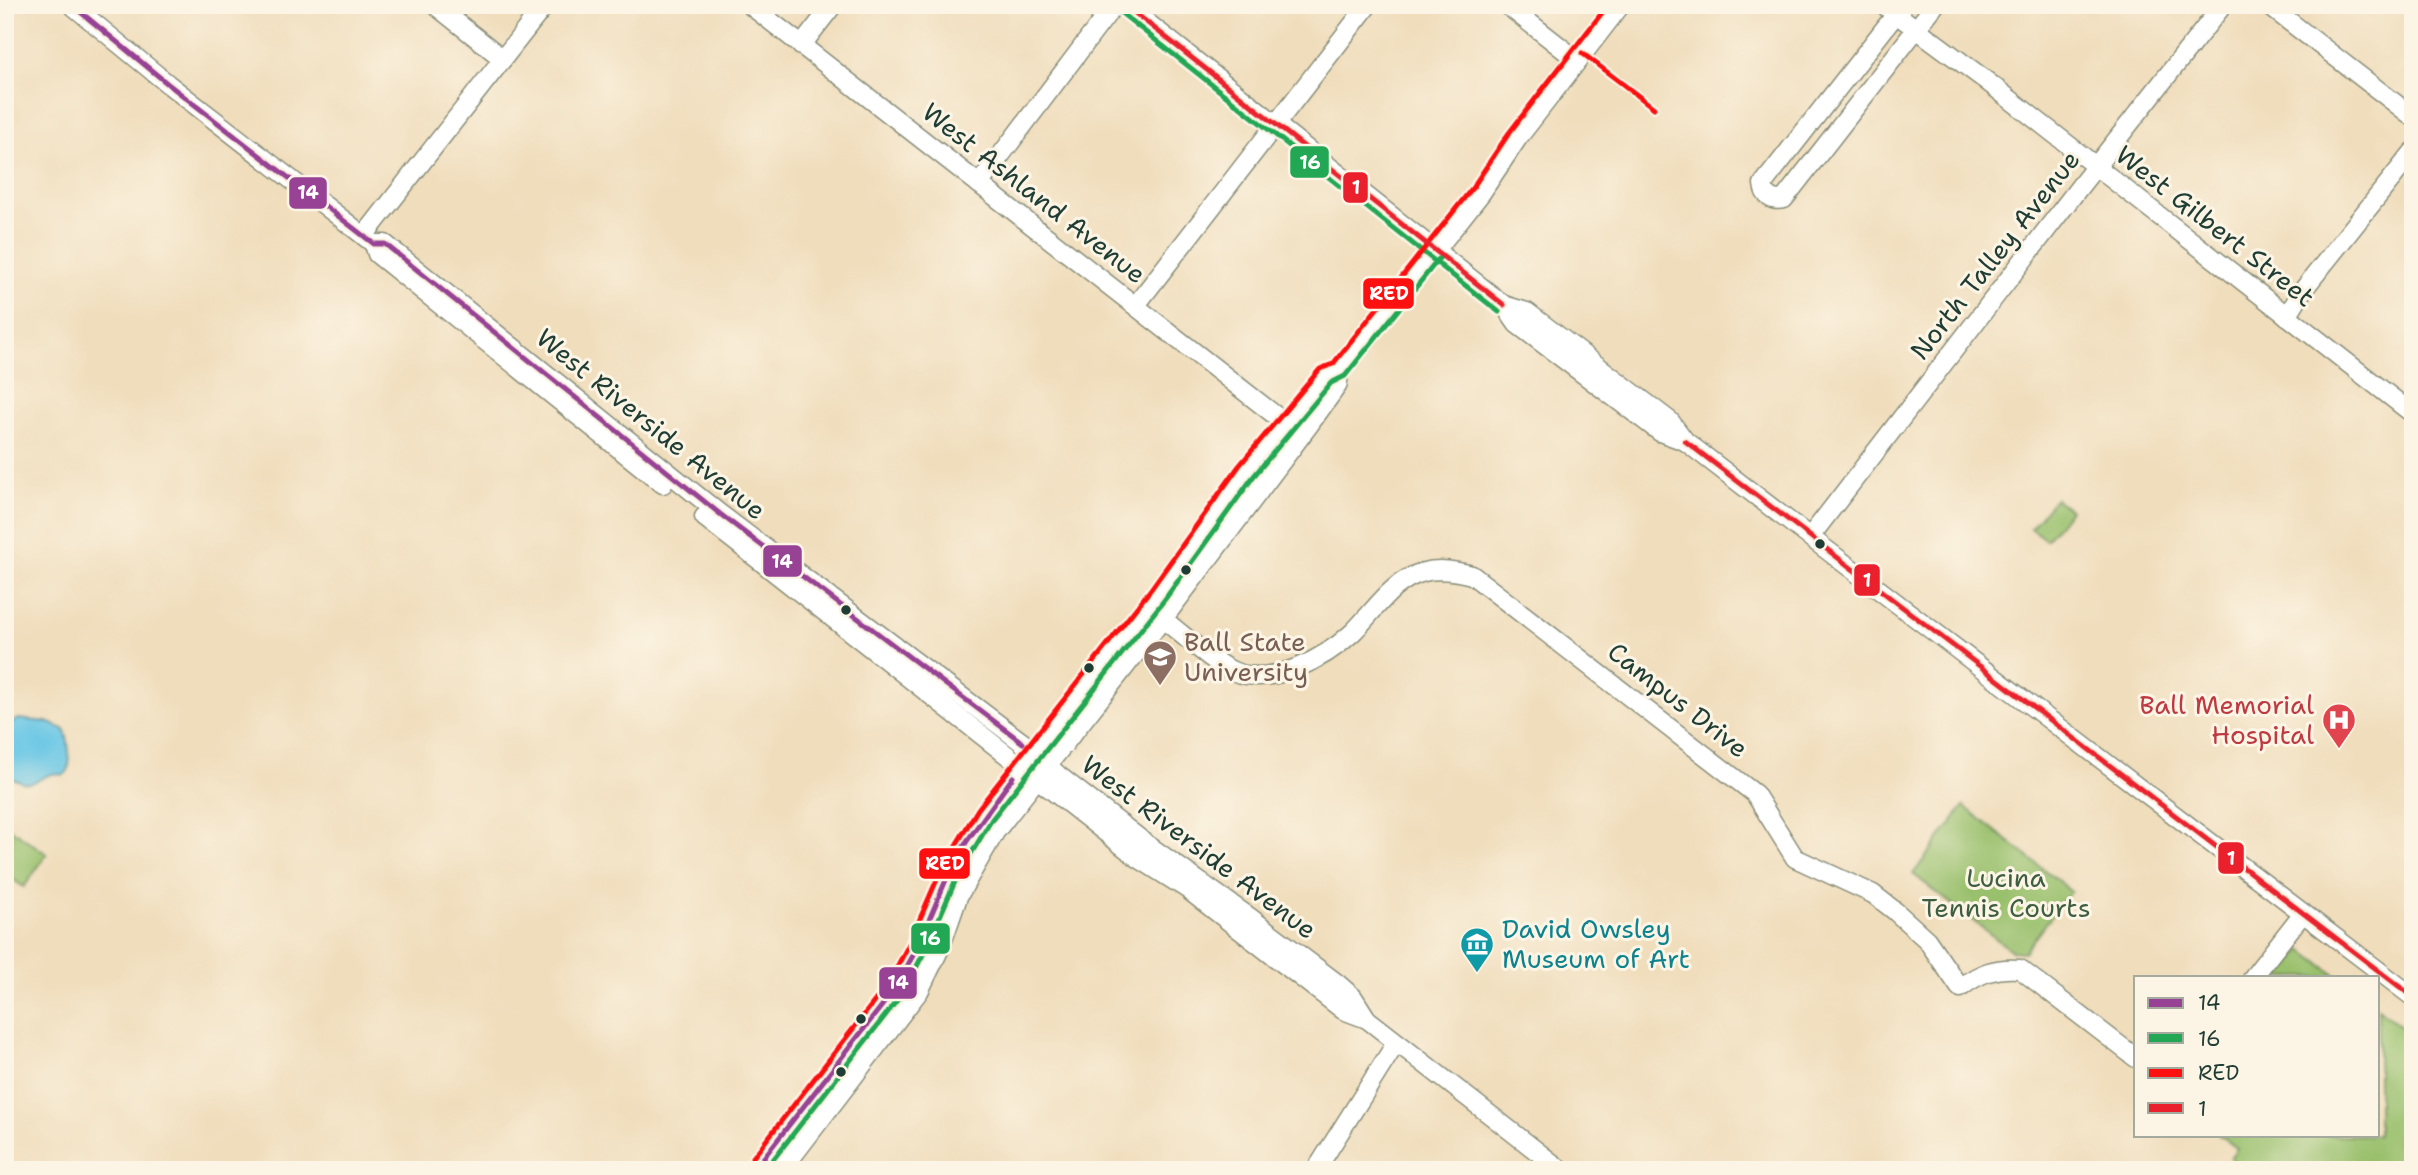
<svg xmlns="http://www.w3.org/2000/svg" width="2418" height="1175" viewBox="0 0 2418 1175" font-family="'Shantell Sans',sans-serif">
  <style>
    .green { fill: #99c06c; stroke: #5c7e50; stroke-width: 2 }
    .water { fill: #67c6e5; stroke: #43828c; stroke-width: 2 }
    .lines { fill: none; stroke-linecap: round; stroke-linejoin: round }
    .minor-casing { stroke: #888d78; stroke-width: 21 }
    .major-casing { stroke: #888d78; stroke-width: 24 }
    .minor { stroke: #fff; stroke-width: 18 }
    .major { stroke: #fff; stroke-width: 21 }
    .bus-1-casing { stroke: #fcf5e5; stroke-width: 10 }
    .bus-2-casing { stroke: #fcf5e5; stroke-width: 10 }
    .bus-3-casing { stroke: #fcf5e5; stroke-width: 10 }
    .bus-4-casing { stroke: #fcf5e5; stroke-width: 10 }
    .bus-1 { stroke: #974294; stroke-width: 5 }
    .bus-2 { stroke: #22a754; stroke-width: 5 }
    .bus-3 { stroke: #fc1010; stroke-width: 5 }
    .bus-4 { stroke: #ea212d; stroke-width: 5 }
    .bus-dot { fill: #1f3d34; stroke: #fcf5e5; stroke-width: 2.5 }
    .labels { text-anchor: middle; stroke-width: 6; stroke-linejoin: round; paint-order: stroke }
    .street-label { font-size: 26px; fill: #1f3d34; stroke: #fcf5e5 }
    .education-label { font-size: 26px; fill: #785e54; stroke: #fcf5e5; text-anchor: start }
    .health-label { font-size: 26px; fill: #be3a42; stroke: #fcf5e5; text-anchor: end }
    .park-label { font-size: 26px; fill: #3e5e42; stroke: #fcf5e5 }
    .culture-label { font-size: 26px; fill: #0d838f; stroke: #fcf5e5; text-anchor: start }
    .line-badge { stroke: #fcf5e5; stroke-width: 2.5 }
    .badge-label { font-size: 19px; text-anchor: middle; font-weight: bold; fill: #fff }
  </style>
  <rect width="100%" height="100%" fill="#fcf5e5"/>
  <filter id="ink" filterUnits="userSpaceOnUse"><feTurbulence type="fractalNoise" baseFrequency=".0143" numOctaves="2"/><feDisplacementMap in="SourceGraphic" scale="14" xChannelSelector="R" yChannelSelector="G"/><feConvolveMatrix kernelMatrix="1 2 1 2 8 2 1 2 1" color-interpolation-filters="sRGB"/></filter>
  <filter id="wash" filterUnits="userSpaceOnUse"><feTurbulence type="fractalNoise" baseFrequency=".00686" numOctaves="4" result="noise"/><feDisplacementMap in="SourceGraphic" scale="28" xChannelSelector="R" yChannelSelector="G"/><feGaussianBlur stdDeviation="1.57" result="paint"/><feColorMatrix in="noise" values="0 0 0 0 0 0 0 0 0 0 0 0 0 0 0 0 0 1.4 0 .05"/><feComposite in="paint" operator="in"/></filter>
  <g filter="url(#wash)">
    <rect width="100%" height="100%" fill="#f0ddbc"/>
    <g class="green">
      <polygon points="2055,498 2070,510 2046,540 2031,528"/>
      <polygon points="1964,806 2071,891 2024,952 2012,951 1913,874"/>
      <polygon points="5,825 47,854 24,887 5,874"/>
      <polygon points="2302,950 2338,977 2280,977"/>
      <polygon points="2378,1008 2413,1036 2413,1170 2242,1170 2242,1168 2230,1158 2237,1148 2219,1135 2378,1135"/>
    </g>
    <path class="water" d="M18 719 47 722 64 729C68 735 72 766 67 772 63 778 58 772 52 774 42 776 38 784 26 783 18 782 14 777 5 777V726Z"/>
  </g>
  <g filter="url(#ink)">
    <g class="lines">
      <g class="minor-casing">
        <g id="minor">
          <polyline points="72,5 168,84 364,236 374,244 385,244 720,514 1023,743 1058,775 1148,845 1248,916 1338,984 1353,997 1367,1019 1561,1170"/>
          <polyline points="435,5 503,59"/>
          <polyline points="750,5 1285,423"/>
          <polyline points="1125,5 1504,305 1517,324 1660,432 1685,441"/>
          <polyline points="1507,5 1577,60"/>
          <polyline points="1884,5 1984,79 2413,414"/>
          <path d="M1903 5 1763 184C1764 196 1772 202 1784 199L1935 5"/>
          <polyline points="2268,5 2413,117"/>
          <polyline points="801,46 833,5"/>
          <polyline points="979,184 1114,5"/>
          <polyline points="364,236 545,5"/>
          <polyline points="374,244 377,254 663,484"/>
          <polyline points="1136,305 1368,5"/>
          <polyline points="1504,305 1527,312 1670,421 1685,441 1798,528 2413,997"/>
          <polyline points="2287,316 2303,290 2413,152"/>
          <polyline points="704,517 1138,858 1187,889 1343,1010 1367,1019"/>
          <polyline points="1810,537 2081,185 2223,5"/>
          <path d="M1153 612C1176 627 1211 663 1235 672 1274 686 1324 659 1352 633 1375 611 1392 580 1424 572 1440 568 1456 571 1472 575L1755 794 1795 858 1873 894 1895 911 1927 940 1960 988C1979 973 1996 967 2020 969L2136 1058"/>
          <polyline points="2253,977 2303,913"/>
          <polyline points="1316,1170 1396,1043"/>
        </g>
      </g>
      <g class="major-casing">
        <g id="major">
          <polyline points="754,1170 895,989 917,948 949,873 985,814 1158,594 1246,472 1326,375 1338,371 1480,192 1516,138 1619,5"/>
          <polyline points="780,1170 918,990 939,947 957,895 994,831 1171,606 1308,424 1336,385 1338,371"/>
        </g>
      </g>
      <use href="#minor" class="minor"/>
      <use href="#major" class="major"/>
      <g class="bus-1-casing">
        <g id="bus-1">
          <polyline points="72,5 168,84 374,244 385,244 720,514 1023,743"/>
          <polyline points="754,1170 895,989 917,948 949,873 967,841 1013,777"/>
        </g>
      </g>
      <g class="bus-2-casing">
        <g id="bus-2">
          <polyline points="1120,12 1499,312"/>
          <polyline points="765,1170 902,994 925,951 957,877 992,819 1165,599 1253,477 1331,383 1345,376 1441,256"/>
        </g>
      </g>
      <g class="bus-3-casing">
        <g id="bus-3">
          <polyline points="1582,53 1654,108"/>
          <polyline points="747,1165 888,984 909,944 942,868 978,809 1151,589 1239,466 1320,369 1333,364 1473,187 1509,133 1608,5"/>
        </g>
      </g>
      <g class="bus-4-casing">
        <g id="bus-4">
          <polyline points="1125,5 1504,305"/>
          <polyline points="1685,441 2413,997"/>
        </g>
      </g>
      <use href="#bus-1" class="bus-1"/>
      <use href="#bus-2" class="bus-2"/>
      <use href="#bus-3" class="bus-3"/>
      <use href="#bus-4" class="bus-4"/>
    </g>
  </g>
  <defs>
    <g id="university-pin" transform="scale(1.75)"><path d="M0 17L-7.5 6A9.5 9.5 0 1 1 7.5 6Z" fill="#8d6e63" stroke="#fcf5e5"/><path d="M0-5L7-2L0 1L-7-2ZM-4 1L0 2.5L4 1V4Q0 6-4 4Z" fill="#fff"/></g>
    <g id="hospital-pin" transform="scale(1.75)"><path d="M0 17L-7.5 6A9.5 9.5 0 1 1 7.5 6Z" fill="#e0444e" stroke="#fcf5e5"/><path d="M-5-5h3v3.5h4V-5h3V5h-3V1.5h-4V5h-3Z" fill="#fff"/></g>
    <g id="museum-pin" transform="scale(1.75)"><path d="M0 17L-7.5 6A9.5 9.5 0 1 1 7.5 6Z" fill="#0f9aa8" stroke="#fcf5e5"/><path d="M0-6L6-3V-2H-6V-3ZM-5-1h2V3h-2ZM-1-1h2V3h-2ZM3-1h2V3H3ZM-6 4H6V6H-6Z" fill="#fff"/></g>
  </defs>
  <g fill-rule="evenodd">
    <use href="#university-pin" x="1160" y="657"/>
    <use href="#hospital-pin" x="2339" y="720"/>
    <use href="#museum-pin" x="1477" y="944"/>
  </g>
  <g class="bus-dot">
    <circle cx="1820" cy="544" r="6"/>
    <circle cx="1186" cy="570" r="6"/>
    <circle cx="846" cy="610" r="6"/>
    <circle cx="1089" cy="668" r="6"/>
    <circle cx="861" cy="1019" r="6"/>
    <circle cx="841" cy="1072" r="6"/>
  </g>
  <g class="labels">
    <g class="street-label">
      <text transform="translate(1034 193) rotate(38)" y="9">West Ashland Avenue</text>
      <text transform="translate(2215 226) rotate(38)" y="9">West Gilbert Street</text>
      <text transform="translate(1995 255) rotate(-52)" y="9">North Talley Avenue</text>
      <text transform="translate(651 424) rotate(39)" y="9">West Riverside Avenue</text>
      <text transform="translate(1678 700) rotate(38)" y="9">Campus Drive</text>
      <text transform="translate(1199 847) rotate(37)" y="9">West Riverside Avenue</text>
    </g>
    <g class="education-label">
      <text x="1184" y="651">Ball State<tspan x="1184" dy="30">University</tspan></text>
    </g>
    <g class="health-label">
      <text x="2314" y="714">Ball Memorial<tspan x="2314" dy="30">Hospital</tspan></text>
    </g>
    <g class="park-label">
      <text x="2006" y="887">Lucina<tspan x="2006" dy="30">Tennis Courts</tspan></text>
    </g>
    <g class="culture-label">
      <text x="1502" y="938">David Owsley<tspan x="1502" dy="30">Museum of Art</tspan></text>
    </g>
  </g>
  <g class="line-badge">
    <rect x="1289" y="145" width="41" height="34" rx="7" fill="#22a754"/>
    <rect x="1342" y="171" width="27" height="33" rx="7" fill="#ea212d"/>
    <rect x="288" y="176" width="40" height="34" rx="7" fill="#974294"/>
    <rect x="1362" y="277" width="53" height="33" rx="7" fill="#fc1010"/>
    <rect x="762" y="544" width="41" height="34" rx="7" fill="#974294"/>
    <rect x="1853" y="563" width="28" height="34" rx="7" fill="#ea212d"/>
    <rect x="2217" y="841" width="28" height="34" rx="7" fill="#ea212d"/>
    <rect x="918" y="847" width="53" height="33" rx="7" fill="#fc1010"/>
    <rect x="910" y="922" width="41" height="33" rx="7" fill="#22a754"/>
    <rect x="878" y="966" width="40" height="34" rx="7" fill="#974294"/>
  </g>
  <g class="badge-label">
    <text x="1310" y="169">16</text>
    <text x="1356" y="194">1</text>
    <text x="308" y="199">14</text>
    <text x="1389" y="300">RED</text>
    <text x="782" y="568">14</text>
    <text x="1867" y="587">1</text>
    <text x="2231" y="865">1</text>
    <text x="945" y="870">RED</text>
    <text x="930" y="945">16</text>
    <text x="898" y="989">14</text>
  </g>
  <rect width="2418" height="1175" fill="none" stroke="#fcf5e5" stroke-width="28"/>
  <rect x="2134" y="976" width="245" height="161" fill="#fcf5e5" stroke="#a4ab9e" stroke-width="2"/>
  <rect x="2148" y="998" width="35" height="10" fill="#974294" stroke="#a4ab9e" stroke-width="2"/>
  <text x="2198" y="1010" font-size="21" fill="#1f3d34">14</text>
  <rect x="2148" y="1033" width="35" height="10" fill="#22a754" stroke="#a4ab9e" stroke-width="2"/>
  <text x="2198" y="1046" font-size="21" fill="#1f3d34">16</text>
  <rect x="2148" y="1068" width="35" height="10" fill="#fc1010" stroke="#a4ab9e" stroke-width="2"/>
  <text x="2198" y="1080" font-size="21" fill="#1f3d34">RED</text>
  <rect x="2148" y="1103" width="35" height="10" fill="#ea212d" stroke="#a4ab9e" stroke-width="2"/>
  <text x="2198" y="1116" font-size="21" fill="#1f3d34">1</text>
</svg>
